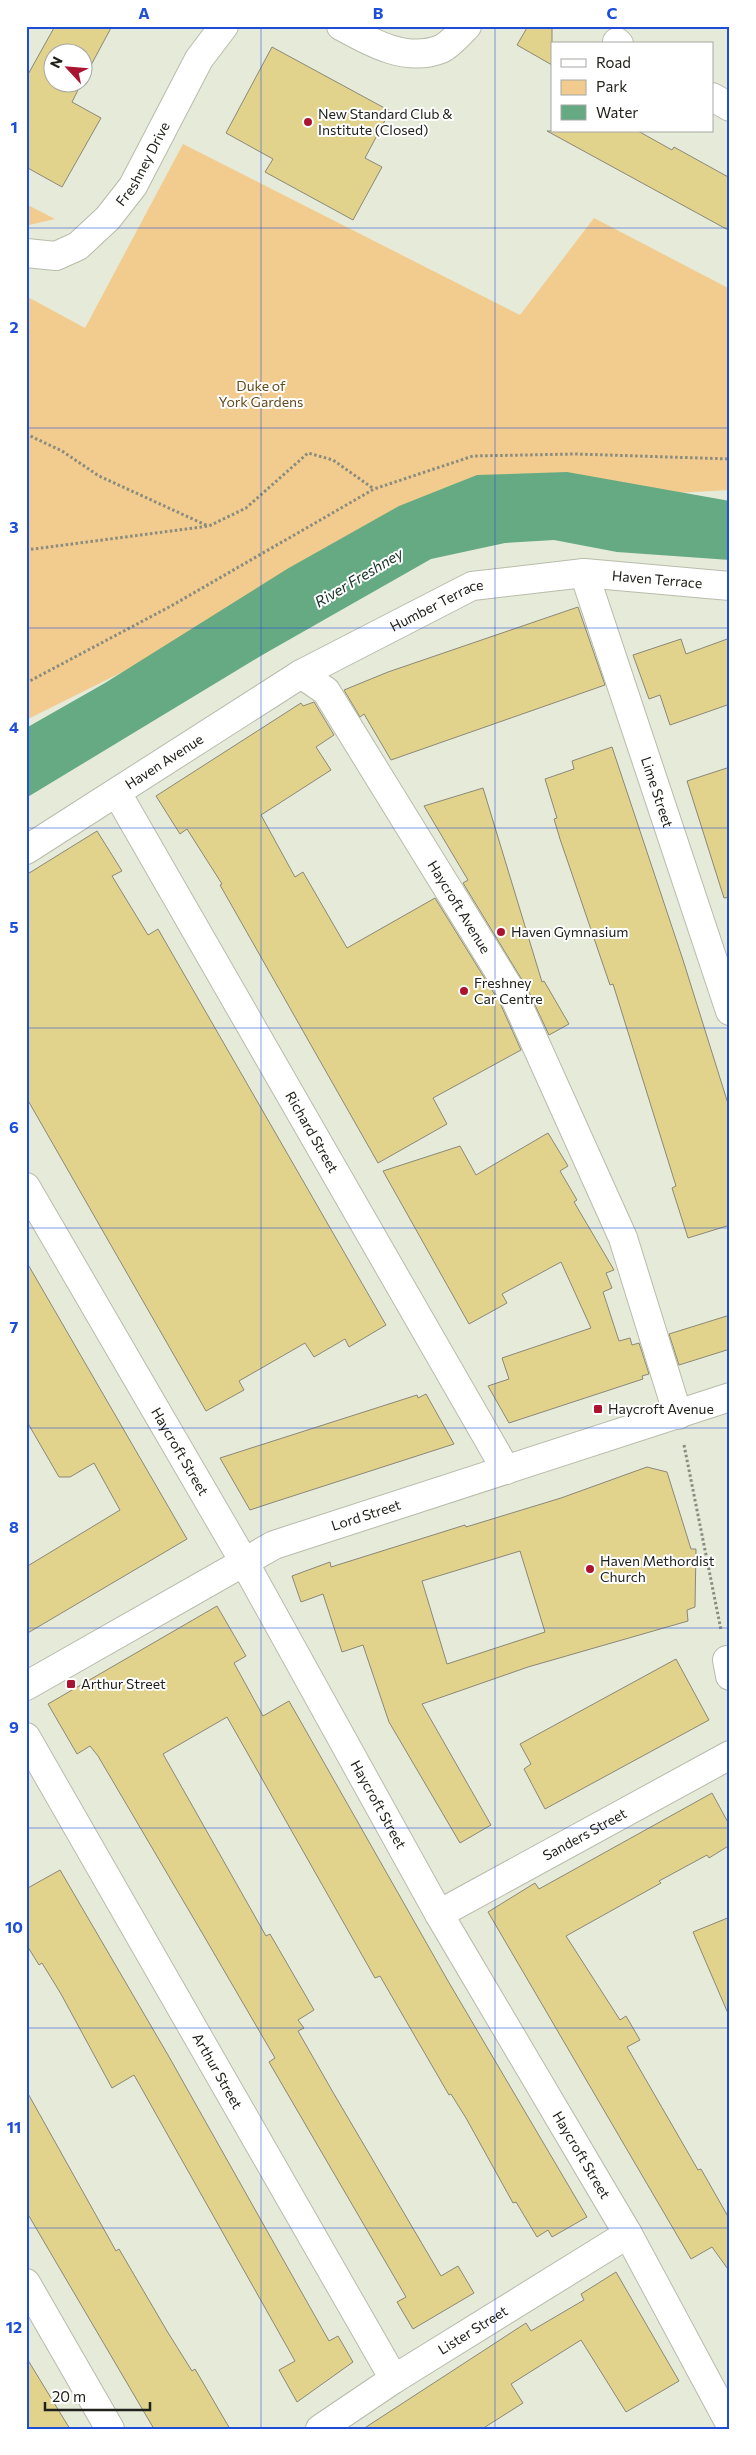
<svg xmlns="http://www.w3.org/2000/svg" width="756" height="2455" viewBox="0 0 756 2455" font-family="Commissioner,sans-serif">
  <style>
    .green { fill: #f2cc8e }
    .water { fill: #65aa83 }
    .building { fill: #e1d38c; stroke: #8b8878; fill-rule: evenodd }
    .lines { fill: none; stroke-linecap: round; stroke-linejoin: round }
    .minor-casing { stroke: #b8bcab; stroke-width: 30 }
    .path { stroke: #898c7f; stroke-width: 3; stroke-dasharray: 2.5 2.5; stroke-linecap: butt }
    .minor { stroke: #fff; stroke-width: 28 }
    .grid { fill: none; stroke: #1d4ed8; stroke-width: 1; stroke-opacity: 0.55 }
    .poi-dot { fill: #aa1430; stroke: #fff; stroke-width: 2 }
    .labels { text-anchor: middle; stroke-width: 4; stroke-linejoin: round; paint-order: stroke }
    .poi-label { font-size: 14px; fill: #21221c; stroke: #fff; text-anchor: start }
    .street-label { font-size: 14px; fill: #21221c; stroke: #fff }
    .park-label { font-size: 14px; fill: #654b1b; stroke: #fff }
    .water-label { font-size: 15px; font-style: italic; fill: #143323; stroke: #fff }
    .neatline { fill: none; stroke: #1d4ed8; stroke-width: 2 }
    .grid-label { font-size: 16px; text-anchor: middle; font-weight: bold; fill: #1d4ed8 }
  </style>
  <rect width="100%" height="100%" fill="#e6ead8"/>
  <g class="green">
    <polygon points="183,144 520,315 594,218 730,289 730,490 458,505 26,720 26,296 85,328"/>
    <polygon points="26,204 55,219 29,225 26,224"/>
  </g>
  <polygon class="water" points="567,472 730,501 730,560 617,552 554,540 505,543 431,559 264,654 26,798 26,728 105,683 287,569 399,506 477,475"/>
  <g class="building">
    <polygon points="55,26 112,26 82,82 82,52 52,52 52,82 82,82 72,102 101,118 62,187 26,167 26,78"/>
    <polygon points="528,26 552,26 552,65 517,45"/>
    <polygon points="272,47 390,111 365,158 382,167 353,220 265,172 273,159 226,133"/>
    <polygon points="547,131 638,131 672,150 674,147 730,178 730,231"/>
    <polygon points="578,607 605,685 391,760 364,714 360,717 344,690 388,672"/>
    <polygon points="730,638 730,704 670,725 660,695 649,699 633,655 681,639 686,654"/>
    <polygon points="314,702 334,735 316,747 331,770 261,815 295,877 303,872 347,948 435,898 500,1003 521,1050 433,1098 447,1124 378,1163 220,885 222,884 187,829 180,834 156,796 301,703 303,706"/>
    <polygon points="612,747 683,960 730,1110 730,1225 688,1238 672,1188 676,1186 613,984 610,985 560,839 554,819 557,818 545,779 574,769 572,761"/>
    <polygon points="730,767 730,897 724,898 687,781"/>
    <polygon points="483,788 542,982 544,981 569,1024 549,1035 527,988 463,883 468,880 424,806"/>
    <polygon points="97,831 122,871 112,876 148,935 158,929 386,1325 349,1347 345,1339 314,1357 305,1343 239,1381 244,1390 206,1411 26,1097 26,875"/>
    <polygon points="548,1133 568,1166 560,1171 577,1200 574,1202 614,1270 606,1273 612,1288 603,1292 619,1341 630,1338 632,1345 639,1343 649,1374 642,1376 643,1379 509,1423 488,1386 509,1379 502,1358 591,1328 561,1262 502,1294 507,1303 469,1324 383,1171 460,1146 476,1175"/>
    <polygon points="26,1261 187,1539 26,1634 26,1567 120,1510 94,1463 70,1477 59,1477 26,1420"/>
    <polygon points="730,1315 730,1349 679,1365 669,1334"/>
    <polygon points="426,1394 454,1444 268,1504 250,1510 220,1458 417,1395 418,1398"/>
    <path d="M647 1467 667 1472 691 1549H696L695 1607 687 1610 688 1621 528 1667 422 1704 491 1825 460 1843 389 1722 363 1645 342 1652 323 1594 301 1602 292 1576 330 1562 331 1567 465 1525 466 1527 561 1498ZM520 1551 545 1632 447 1664 422 1581Z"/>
    <polygon points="217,1606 246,1656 234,1663 263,1716 289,1701 448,1981 587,2217 552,2237 548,2230 537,2237 516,2202 513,2203 466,2118 451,2094 449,2095 380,1976 375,1978 227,1717 163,1754 266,1936 270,1934 314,2010 298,2020 304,2028 298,2031 334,2094 441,2276 458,2266 474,2293 413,2329 397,2302 406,2297 269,2062 275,2058 201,1931 98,1756 90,1746 77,1754 48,1704"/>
    <polygon points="676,1659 709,1720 545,1809 524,1769 531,1764 520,1744"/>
    <polygon points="712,1793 730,1826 730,1845 709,1858 707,1855 659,1881 661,1883 566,1936 620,2020 626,2016 640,2040 627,2047 698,2170 701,2169 730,2220 730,2272 712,2247 691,2259 488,1912 535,1883 539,1889"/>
    <polygon points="60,1870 168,2055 329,2341 338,2336 353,2362 297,2402 279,2370 295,2361 134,2075 112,2088 61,1994 42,1963 39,1965 26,1944 26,1889"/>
    <polygon points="730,1917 730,2018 693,1932"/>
    <polygon points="26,2090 116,2251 119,2249 167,2331 192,2371 195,2369 230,2429 154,2429 26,2211"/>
    <polygon points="616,2272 679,2381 626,2412 581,2340 511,2384 523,2403 482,2429 363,2429 526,2323 531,2331 584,2300 581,2294"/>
    <polygon points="26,2357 70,2429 26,2429"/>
  </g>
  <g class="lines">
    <g class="minor-casing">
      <g id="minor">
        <path d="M341 26C370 42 406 63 441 49 450 45 460 33 467 26"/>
        <polyline points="617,42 619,44"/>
        <polyline points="712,97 730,107"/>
        <path id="s1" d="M26 253 56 256 78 246 108 218 133 186 199 59 224 26"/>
        <path id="s2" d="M584 573 730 1011"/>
        <path id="s3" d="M301 674 326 691 514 996 623 1238 678 1415"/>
        <path id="s4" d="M117 793 506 1470"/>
        <path id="s5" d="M26 850 301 674 472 586 584 573 730 586"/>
        <path id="s6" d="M26 1187 243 1560 439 1914 628 2234 730 2424"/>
        <polyline points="727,1660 730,1676"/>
        <path id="s7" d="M26 1686 274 1545 730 1397"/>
        <path id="s8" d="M26 1737 394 2379"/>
        <path id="s9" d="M439 1914 730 1755"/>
        <polyline points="26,2283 110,2429"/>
        <path id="s10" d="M320 2429 394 2379 628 2234"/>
      </g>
    </g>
    <g class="path">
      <polyline points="26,434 62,451 99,476 208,526"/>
      <polyline points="26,550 209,526 246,508 308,453 333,460 374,489"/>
      <polyline points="26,683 171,606 374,489 473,456 576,454 730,459"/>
      <polyline points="684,1445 721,1630"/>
    </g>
    <use href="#minor" class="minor"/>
  </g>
  <path class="grid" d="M261 26V2429M495 26V2429M26 228H730M26 428H730M26 628H730M26 828H730M26 1028H730M26 1228H730M26 1428H730M26 1628H730M26 1828H730M26 2028H730M26 2228H730"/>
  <g class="poi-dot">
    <circle cx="308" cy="122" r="5"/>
    <circle cx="501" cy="932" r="5"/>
    <circle cx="464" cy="991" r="5"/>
    <rect x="593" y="1404" width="10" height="10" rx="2.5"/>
    <circle cx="590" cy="1569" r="5"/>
    <rect x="66" y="1679" width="10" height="10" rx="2.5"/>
  </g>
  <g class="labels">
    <g class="poi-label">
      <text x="318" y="119">New Standard Club &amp;<tspan x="318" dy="16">Institute (Closed)</tspan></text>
      <text x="511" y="937">Haven Gymnasium</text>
      <text x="474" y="988">Freshney<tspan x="474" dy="16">Car Centre</tspan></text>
      <text x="608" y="1414">Haycroft Avenue</text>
      <text x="600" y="1566">Haven Methordist<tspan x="600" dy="16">Church</tspan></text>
      <text x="81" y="1689">Arthur Street</text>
    </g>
    <g class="street-label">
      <text dy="5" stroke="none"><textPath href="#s1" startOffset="160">Freshney Drive</textPath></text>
      <text dy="5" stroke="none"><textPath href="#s5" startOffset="705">Haven Terrace</textPath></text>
      <text dy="5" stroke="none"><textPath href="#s5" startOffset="479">Humber Terrace</textPath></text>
      <text dy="5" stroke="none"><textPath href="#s5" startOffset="164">Haven Avenue</textPath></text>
      <text dy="5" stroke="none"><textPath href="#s2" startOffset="231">Lime Street</textPath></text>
      <text dy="5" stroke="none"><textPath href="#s3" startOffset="284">Haycroft Avenue</textPath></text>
      <text dy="5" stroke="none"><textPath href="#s4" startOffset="391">Richard Street</textPath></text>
      <text dy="5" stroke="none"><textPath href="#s6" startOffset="306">Haycroft Street</textPath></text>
      <text dy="5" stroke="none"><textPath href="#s7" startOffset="382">Lord Street</textPath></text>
      <text dy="5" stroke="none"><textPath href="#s6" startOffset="711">Haycroft Street</textPath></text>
      <text dy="5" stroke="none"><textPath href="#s9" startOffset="166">Sanders Street</textPath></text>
      <text dy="5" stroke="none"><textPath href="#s8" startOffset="385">Arthur Street</textPath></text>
      <text dy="5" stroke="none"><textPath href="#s6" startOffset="1116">Haycroft Street</textPath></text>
      <text dy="5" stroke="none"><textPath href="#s10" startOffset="182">Lister Street</textPath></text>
    </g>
    <g class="park-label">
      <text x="261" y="391">Duke of<tspan x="261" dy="16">York Gardens</tspan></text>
    </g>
    <g class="water-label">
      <text transform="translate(359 578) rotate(-31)" y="5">River Freshney</text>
    </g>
  </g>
  <rect width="756" height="2455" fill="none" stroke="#ffffff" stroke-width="55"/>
  <rect x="551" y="42" width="162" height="90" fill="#ffffff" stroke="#a6a7a4"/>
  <rect x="561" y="59" width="25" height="8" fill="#ffffff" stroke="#a6a7a4"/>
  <text x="596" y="68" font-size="15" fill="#21221c">Road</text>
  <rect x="561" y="80" width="25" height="15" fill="#f2cc8e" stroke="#a6a7a4"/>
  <text x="596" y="92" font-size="15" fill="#21221c">Park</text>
  <rect x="561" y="105" width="25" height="15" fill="#65aa83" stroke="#a6a7a4"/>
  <text x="596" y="118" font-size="15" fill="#21221c">Water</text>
  <g transform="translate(68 68) rotate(296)"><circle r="24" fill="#ffffff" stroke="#a6a7a4"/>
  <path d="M0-4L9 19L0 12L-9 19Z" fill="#aa1430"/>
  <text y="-8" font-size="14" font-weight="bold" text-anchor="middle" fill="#21221c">N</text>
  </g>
  <path d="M45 2402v8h105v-8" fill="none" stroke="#21221c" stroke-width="2.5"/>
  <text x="52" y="2402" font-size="15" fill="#21221c" stroke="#ffffff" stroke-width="4" paint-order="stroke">20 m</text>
  <rect x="28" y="28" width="700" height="2400" class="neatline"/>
  <g class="grid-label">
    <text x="144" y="19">A</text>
    <text x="378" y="19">B</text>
    <text x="612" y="19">C</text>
    <text x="14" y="133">1</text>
    <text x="14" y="333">2</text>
    <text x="14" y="533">3</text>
    <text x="14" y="733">4</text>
    <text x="14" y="933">5</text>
    <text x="14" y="1133">6</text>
    <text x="14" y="1333">7</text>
    <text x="14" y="1533">8</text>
    <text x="14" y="1733">9</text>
    <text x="14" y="1933">10</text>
    <text x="14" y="2133">11</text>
    <text x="14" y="2333">12</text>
  </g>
</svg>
